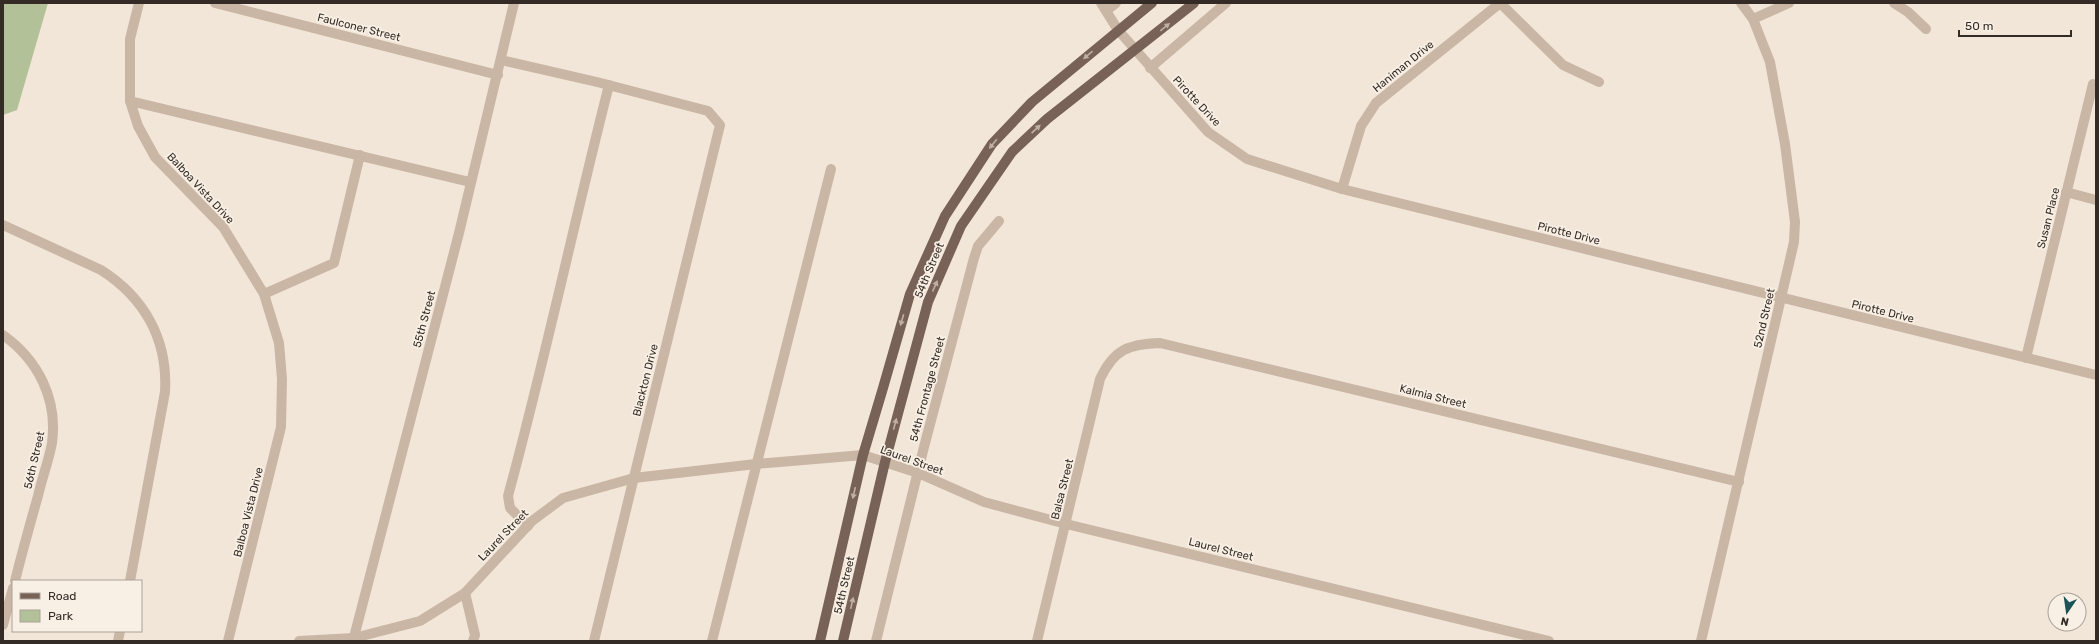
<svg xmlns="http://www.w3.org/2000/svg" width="2099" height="644" viewBox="0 0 2099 644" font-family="Rubik,sans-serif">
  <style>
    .green { fill: #b3c199 }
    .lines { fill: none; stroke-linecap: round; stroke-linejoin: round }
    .minor { stroke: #cab6a5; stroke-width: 10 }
    .major { stroke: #786257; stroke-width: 10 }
    .oneway { fill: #bfb0a5 }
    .labels { text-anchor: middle; stroke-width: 3.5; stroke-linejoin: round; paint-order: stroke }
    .street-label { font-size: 11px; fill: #352b26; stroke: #f9f0e5 }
  </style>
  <rect width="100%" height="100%" fill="#f2e6d9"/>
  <polygon class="green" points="3,3 48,3 17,110 3,115"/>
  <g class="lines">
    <g class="minor">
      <polyline points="139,3 130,39 130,101 138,126 155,157 223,227 264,294 279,343 282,379 281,427 228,641"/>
      <polyline points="215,3 498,75"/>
      <polyline points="1101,3 1118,30 1208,132 1247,159 1342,189 2096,375"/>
      <polyline points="1500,3 1563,65 1599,82"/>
      <polyline points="1894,3 1908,12 1926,29"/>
      <polyline points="1107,10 1116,3"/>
      <polyline points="1753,19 1789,3"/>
      <polyline points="501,60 597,82 708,111 720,125 594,641"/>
      <polyline points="1150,68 1226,3"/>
      <polyline points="130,101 470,182"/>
      <polyline points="1342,189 1361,126 1376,103 1500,3"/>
      <polyline points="2066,192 2096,200"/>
      <path d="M3 225 101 270C145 298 168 340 165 392L130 581"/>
      <polyline points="264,294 334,263 360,155"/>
      <path d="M3 335C38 360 58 399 52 443 49 460 42 478 38 496 30 524 22 553 15 581"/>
      <polyline points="2026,358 2093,84"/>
      <path d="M528 526 510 508 508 496C545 360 574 222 609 85"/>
      <polyline points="465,593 475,635 473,641"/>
      <polyline points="3,625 13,588"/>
      <polyline points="118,641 120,631"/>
      <polyline points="299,641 354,638 420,621 465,593 532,521 563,498 634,478 756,464 863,455 918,473 984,502 1066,524 1549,641"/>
      <polyline points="353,641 459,233 514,3"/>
      <polyline points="712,641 831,169"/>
      <polyline points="876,641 924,447 974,258 978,246 999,221"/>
      <path d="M1037 641 1100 379C1114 349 1129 344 1160 343L1739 482"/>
      <polyline points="1701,641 1794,242 1795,222 1785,144 1770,62 1753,19 1741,3"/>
    </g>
    <g class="major">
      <polyline points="820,641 863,455 883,388 910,294 945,216 992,144 1032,102 1152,3"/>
      <polyline points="843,641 885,462 928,302 961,226 1012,152 1047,119 1194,3"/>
    </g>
  </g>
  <defs><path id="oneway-solid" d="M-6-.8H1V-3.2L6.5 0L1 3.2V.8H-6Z"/></defs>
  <g class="oneway">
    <use href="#oneway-solid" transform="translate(1165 27) rotate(-39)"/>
    <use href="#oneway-solid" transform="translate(1088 55) rotate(140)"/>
    <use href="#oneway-solid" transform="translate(1036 129) rotate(-43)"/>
    <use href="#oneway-solid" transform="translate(993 144) rotate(129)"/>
    <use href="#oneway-solid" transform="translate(935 286) rotate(-66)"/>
    <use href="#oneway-solid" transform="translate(902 320) rotate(106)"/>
    <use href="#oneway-solid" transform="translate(895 424) rotate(-75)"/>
    <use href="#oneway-solid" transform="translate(854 493) rotate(103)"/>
    <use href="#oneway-solid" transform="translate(852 603) rotate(-77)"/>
  </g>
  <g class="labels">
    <g class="street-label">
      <text transform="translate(359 27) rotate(14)" y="4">Faulconer Street</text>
      <text transform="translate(1403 66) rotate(-39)" y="4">Haniman Drive</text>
      <text transform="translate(1197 101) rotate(47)" y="4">Pirotte Drive</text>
      <text transform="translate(201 188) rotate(47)" y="4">Balboa Vista Drive</text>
      <text transform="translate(2048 218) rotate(-76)" y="4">Susan Place</text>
      <text transform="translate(1569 233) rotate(14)" y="4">Pirotte Drive</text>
      <text transform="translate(929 270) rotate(-67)" y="4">54th Street</text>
      <text transform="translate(1883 311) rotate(14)" y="4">Pirotte Drive</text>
      <text transform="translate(1764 318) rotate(-77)" y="4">52nd Street</text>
      <text transform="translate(424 319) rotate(-75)" y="4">55th Street</text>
      <text transform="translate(645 380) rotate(-76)" y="4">Blackton Drive</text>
      <text transform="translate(927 389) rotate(-75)" y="4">54th Frontage Street</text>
      <text transform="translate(1433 396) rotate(14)" y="4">Kalmia Street</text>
      <text transform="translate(34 460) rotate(-77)" y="4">56th Street</text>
      <text transform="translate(912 460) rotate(20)" y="4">Laurel Street</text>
      <text transform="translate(1062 489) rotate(-76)" y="4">Balsa Street</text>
      <text transform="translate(248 512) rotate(-76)" y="4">Balboa Vista Drive</text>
      <text transform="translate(503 535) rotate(-46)" y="4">Laurel Street</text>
      <text transform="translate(1221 549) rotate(14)" y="4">Laurel Street</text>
      <text transform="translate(844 585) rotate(-77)" y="4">54th Street</text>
    </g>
  </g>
  <rect width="2099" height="644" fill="none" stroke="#352b26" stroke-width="8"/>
  <rect x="12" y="580" width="130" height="52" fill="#f9f0e5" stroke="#aba199"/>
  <rect x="20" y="593" width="20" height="6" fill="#786257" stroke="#aba199"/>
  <text x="48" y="600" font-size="12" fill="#352b26">Road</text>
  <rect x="20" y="610" width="20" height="12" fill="#b3c199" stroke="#aba199"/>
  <text x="48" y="620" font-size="12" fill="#352b26">Park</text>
  <g transform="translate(2067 612) rotate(193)"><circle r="19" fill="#f9f0e5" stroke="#aba199"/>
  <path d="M0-3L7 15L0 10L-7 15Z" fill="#1b5357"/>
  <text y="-6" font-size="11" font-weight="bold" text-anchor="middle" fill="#352b26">N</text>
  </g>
  <path d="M1959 30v6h112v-6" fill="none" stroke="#352b26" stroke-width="2"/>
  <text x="1965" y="30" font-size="12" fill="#352b26" stroke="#f9f0e5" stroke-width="3" paint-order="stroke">50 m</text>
</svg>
